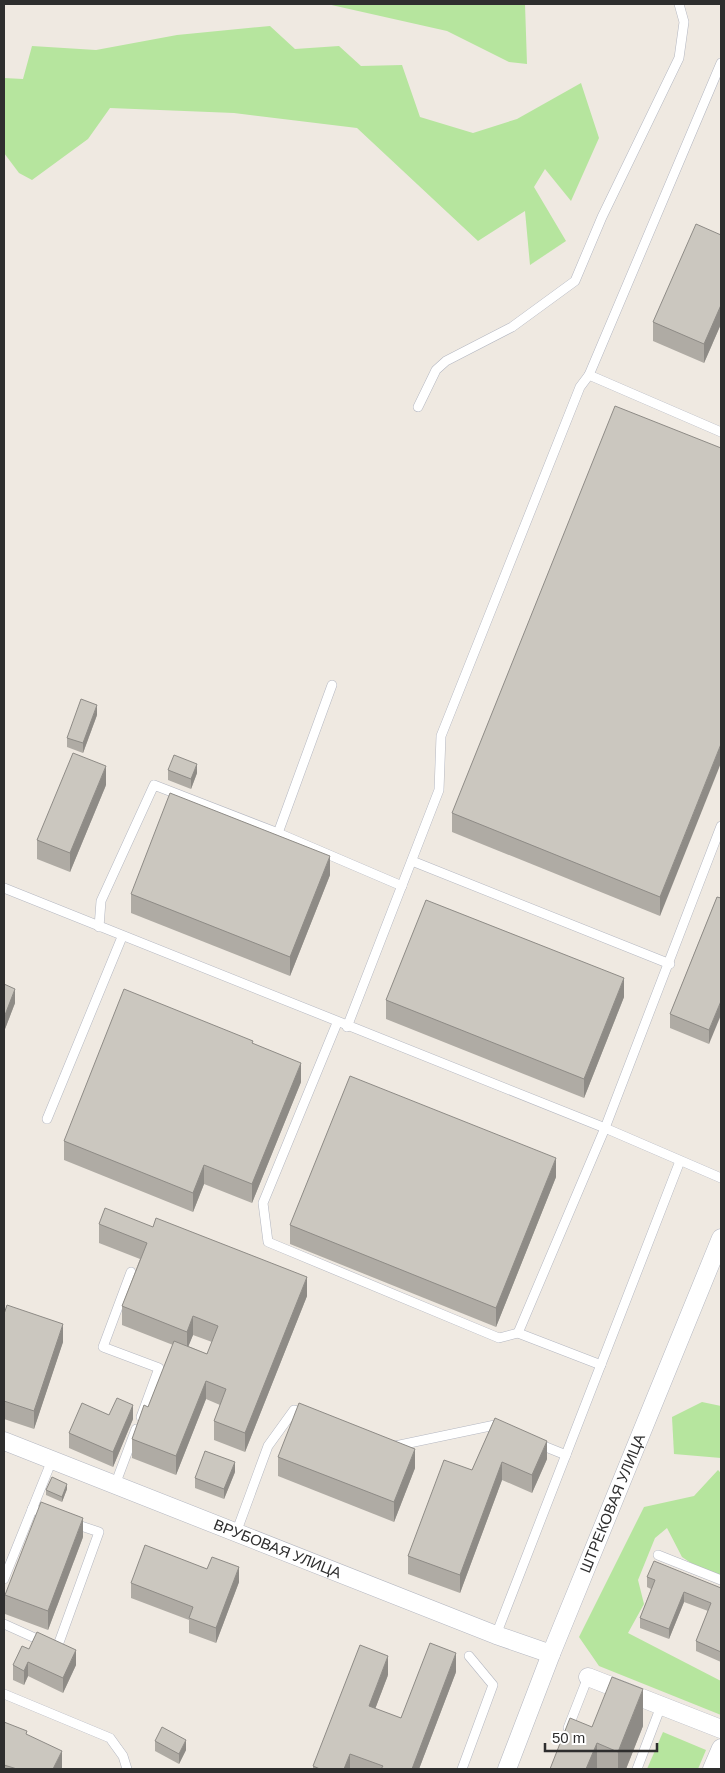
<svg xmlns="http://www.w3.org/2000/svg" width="725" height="1773" viewBox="0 0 725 1773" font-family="Helvetica,sans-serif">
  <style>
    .green { fill: #b6e59e }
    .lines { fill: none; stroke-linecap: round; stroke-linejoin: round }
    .service-casing { stroke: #b4b7c1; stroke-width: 10 }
    .minor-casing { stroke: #b4b7c1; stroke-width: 19 }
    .service { stroke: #fff; stroke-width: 9 }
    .minor { stroke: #fff; stroke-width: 18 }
    .wall { fill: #afaba4; fill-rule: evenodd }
    .shaded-wall { fill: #8e8b86 }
    .building { fill: #cbc7bf; stroke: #8e8b86 }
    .labels { text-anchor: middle; stroke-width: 4; stroke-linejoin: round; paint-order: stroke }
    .street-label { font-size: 15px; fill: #2e2e2e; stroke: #fff }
  </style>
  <rect width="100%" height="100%" fill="#efe9e1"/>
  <g class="green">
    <polygon points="315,4 525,4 527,64 509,62 447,31 327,4"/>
    <polygon points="270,26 295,49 339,46 361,66 402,65 420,117 473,133 517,119 581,83 599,138 571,201 545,169 534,187 566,241 530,265 525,211 478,241 357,128 234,113 110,108 88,139 32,180 19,173 4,153 4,78 23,79 32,46 96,50 177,35"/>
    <polygon points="702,1402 721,1406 721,1458 674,1454 672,1417"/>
    <polygon points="718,1470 721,1473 721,1583 682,1557 667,1528 655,1538 638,1580 644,1604 628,1633 721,1681 721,1715 599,1666 579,1637 644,1507 694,1496"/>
    <polygon points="663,1732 706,1750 698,1769 647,1769"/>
  </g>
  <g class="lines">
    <g class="service-casing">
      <g id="service">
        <polyline points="589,375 721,432"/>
        <polyline points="418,407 436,370 446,361 512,327 575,281 602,217 679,58 684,22 679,4"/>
        <polyline points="278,833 332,685"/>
        <polyline points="412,861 670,964"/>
        <polyline points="4,888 605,1128 721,1178"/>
        <polyline points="99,927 101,901 154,785 278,833 402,886"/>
        <polyline points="337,1023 263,1203 268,1242 499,1338 518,1333"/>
        <polyline points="347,1027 439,790 441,736 580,387 589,375 721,63"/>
        <polyline points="47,1119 122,937"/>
        <polyline points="131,1272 103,1347 159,1368 141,1417"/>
        <polyline points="601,1365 518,1333 605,1128 721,826"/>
        <polyline points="536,1443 566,1455"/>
        <polyline points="395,1446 495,1425 501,1428"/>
        <polyline points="115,1485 136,1429"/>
        <polyline points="32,1509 48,1514"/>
        <polyline points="236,1533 268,1446 294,1410 307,1415"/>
        <polyline points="658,1555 721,1580"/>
        <polyline points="4,1579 52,1460"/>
        <polyline points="4,1624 57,1648 99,1532 72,1523"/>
        <polyline points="496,1635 680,1161"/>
        <polyline points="4,1694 110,1738 123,1756 127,1769"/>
        <polyline points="568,1728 588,1677"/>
        <polyline points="462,1769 493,1685 469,1656"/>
        <polyline points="637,1769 661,1706"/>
      </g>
    </g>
    <g class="minor-casing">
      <g id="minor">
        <path id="s1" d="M4 1441 496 1635 551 1654"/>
        <polyline points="588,1677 721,1729"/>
        <path id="s2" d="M507 1769 551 1654 721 1238"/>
        <polyline points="712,1769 721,1748"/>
      </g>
    </g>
    <use href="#service" class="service"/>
    <use href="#minor" class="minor"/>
  </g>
  <g class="wall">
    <polygon points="721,235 721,324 704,363 653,341 653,322"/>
    <polygon points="721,448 660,916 452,832 452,813"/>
    <polygon points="97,715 83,753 67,747 67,738"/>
    <polygon points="168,770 197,773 191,789 168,780"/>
    <polygon points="106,785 70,872 37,859 37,840"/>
    <polygon points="330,875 290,976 131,913 131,894"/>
    <polygon points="717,897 709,1044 670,1028 670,1014"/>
    <polygon points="4,984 15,1003 5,1029 4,1029"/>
    <polygon points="624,997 584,1098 386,1019 386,1000"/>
    <polygon points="253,1044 301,1082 252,1203 204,1184 193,1212 64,1160 64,1141"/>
    <polygon points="556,1177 496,1327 290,1244 290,1225"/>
    <path d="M99 1224 307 1296 245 1452 214 1440V1421L220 1405 206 1399 176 1475 132 1458V1439L148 1407 173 1345 122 1325V1306L140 1259 99 1243ZM193 1335 212 1342 207 1354 188 1346Z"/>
    <polygon points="4,1314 63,1342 34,1429 4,1419"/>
    <polygon points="495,1418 547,1459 532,1493 502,1480 460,1593 408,1574 408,1556 472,1470"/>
    <polygon points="133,1419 113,1467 69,1448 69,1433"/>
    <polygon points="278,1457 415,1468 394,1522 278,1476"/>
    <polygon points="235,1472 224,1499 195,1488 195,1478"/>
    <polygon points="67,1489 62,1502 46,1495 46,1490"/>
    <polygon points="83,1537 48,1630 5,1614 5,1595"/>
    <polygon points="647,1577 721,1588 721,1662 696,1651 696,1641 708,1611 684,1602 669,1639 640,1628 640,1618 651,1589 647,1587"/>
    <polygon points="239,1582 216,1643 189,1633 189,1620 131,1598 131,1583"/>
    <polygon points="29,1649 76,1665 63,1693 28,1676 24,1685 13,1680 13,1665"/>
    <polygon points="456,1672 419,1769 313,1769 313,1766 388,1675 375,1709 401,1718"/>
    <polygon points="4,1722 27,1735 62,1769 4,1769"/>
    <polygon points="643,1726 626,1769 550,1769 592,1727"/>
    <polygon points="155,1741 186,1750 179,1764 155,1751"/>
  </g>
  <g class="shaded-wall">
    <polygon points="721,305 721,324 704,363 704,344"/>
    <polygon points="97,705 97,715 83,753 83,743"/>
    <polygon points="721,744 721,763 660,916 660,897"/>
    <polygon points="197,764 197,773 191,789 191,779"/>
    <polygon points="106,766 106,785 70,872 70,853"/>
    <polygon points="330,856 330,875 290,976 290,957"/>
    <polygon points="624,978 624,997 584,1098 584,1079"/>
    <polygon points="15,989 15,1003 5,1029 5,1015"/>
    <polygon points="721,1001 721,1015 709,1044 709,1030"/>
    <polygon points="301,1063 301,1082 252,1203 252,1184"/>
    <polygon points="556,1158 556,1177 496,1327 496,1308"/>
    <polygon points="204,1165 204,1184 193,1212 193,1193"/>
    <polygon points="307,1277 307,1296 245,1452 245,1433"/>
    <polygon points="193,1316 193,1335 187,1350 187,1332"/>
    <polygon points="63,1324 63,1342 34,1429 34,1411"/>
    <polygon points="206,1381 206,1399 176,1475 176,1456"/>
    <polygon points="133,1405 133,1419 113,1467 113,1452"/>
    <polygon points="547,1441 547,1459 532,1493 532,1475"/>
    <polygon points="415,1449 415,1468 394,1522 394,1502"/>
    <polygon points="235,1462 235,1472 224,1499 224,1489"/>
    <polygon points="502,1462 502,1480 460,1593 460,1575"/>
    <polygon points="67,1484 67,1489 62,1502 62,1497"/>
    <polygon points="83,1518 83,1537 48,1630 48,1611"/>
    <polygon points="239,1567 239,1582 216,1643 216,1628"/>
    <polygon points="684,1592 684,1602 669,1639 669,1629"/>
    <polygon points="76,1650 76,1665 63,1693 63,1678"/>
    <polygon points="456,1653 456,1672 419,1769 412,1769"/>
    <polygon points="388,1656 388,1675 369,1725 369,1706"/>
    <polygon points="28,1662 28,1676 24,1685 24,1671"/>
    <polygon points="643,1689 643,1726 626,1769 618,1769 618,1752"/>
    <polygon points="186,1740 186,1750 179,1764 179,1754"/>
    <polygon points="597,1743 597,1769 586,1769"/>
    <polygon points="62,1751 62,1769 53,1769"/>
    <polygon points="350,1754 350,1769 344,1769"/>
  </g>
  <g class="building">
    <polygon points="696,224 721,235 721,305 704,344 653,322"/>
    <polygon points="615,406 721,448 721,744 660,897 452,813"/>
    <polygon points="81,699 97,705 83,743 67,738"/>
    <polygon points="73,753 106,766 70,853 37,840"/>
    <polygon points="174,755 197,764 191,779 168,770"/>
    <polygon points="170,793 330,856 290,957 131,894"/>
    <polygon points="717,897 721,898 721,1001 709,1030 670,1014"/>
    <polygon points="426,900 624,978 584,1079 386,1000"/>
    <polygon points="4,984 15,989 5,1015 4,1014"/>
    <polygon points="124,989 253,1041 252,1043 301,1063 252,1184 204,1165 193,1193 64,1141"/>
    <polygon points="350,1076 556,1158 496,1308 290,1225"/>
    <polygon points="105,1208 153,1227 156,1218 307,1277 245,1433 214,1421 226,1389 206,1381 176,1456 132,1439 144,1405 148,1407 174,1341 207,1354 218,1326 193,1316 187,1332 122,1306 147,1243 99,1224"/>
    <polygon points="7,1305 63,1324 34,1411 4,1401 4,1314"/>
    <polygon points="117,1398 133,1405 113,1452 69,1433 82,1403 109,1415"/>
    <polygon points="299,1403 415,1449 394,1502 278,1457"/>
    <polygon points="495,1418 547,1441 532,1475 502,1462 460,1575 408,1556 444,1460 472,1470"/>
    <polygon points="205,1451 235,1462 224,1489 195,1478"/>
    <polygon points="52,1477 67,1484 62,1497 46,1490"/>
    <polygon points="41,1502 83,1518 48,1611 5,1595"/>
    <polygon points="145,1545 207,1569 212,1557 239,1567 216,1628 189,1618 193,1607 131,1583"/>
    <polygon points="654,1561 721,1588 721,1652 696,1641 711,1603 684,1592 669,1629 640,1618 655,1580 647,1577"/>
    <polygon points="37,1632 76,1650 63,1678 28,1662 24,1671 13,1665 22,1646 29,1649"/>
    <polygon points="430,1643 456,1653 412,1769 381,1769 383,1766 350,1754 344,1769 320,1769 313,1766 360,1645 388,1656 369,1706 401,1718"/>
    <polygon points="612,1677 643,1689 618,1752 597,1743 586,1769 550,1769 570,1718 592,1727"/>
    <polygon points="4,1722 27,1731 26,1734 62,1751 53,1769 17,1769 4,1765"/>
    <polygon points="162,1727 186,1740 179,1754 155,1741"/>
  </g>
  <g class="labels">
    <g class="street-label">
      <text dy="5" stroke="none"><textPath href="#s2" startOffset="286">ШТРЕКОВАЯ УЛИЦА</textPath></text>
      <text dy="5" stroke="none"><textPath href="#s1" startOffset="294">ВРУБОВАЯ УЛИЦА</textPath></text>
    </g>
  </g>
  <rect width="725" height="1773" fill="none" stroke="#2e2e2e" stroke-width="10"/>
  <path d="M545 1743v8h112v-8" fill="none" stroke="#2e2e2e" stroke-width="2.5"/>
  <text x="552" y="1743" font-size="15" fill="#2e2e2e" stroke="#ffffff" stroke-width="4" paint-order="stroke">50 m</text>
</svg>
